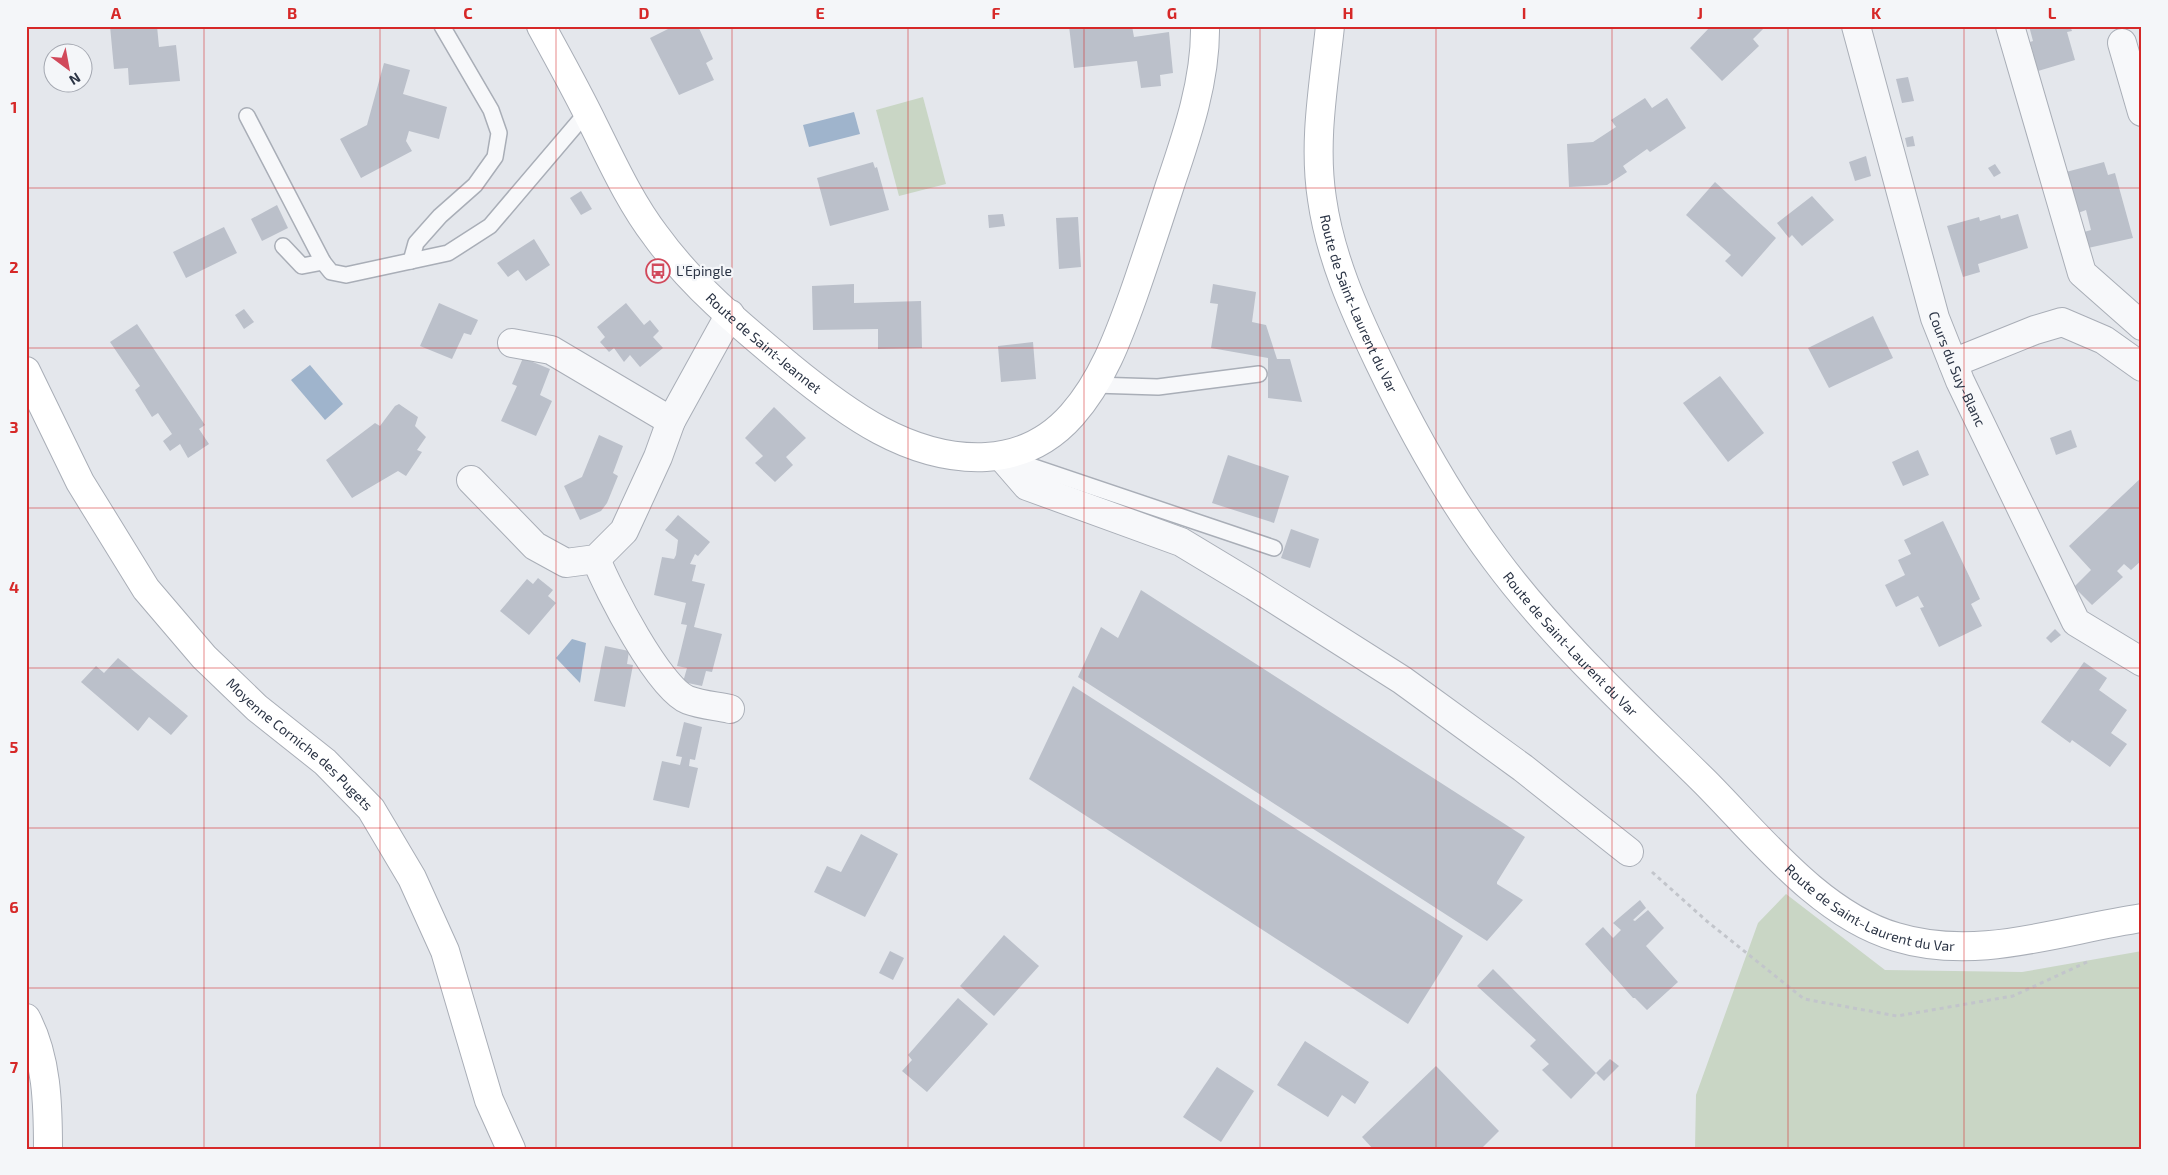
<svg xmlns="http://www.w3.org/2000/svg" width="2168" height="1175" viewBox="0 0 2168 1175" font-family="'Exo 2',sans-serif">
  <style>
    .green { fill: #c9d6c5 }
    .water { fill: #9fb4cc }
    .building { fill: #bbc0ca }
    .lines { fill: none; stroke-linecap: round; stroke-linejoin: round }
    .lane-casing { stroke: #a9aeb7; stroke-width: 18 }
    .street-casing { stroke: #a9aeb7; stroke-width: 30 }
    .secondary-casing { stroke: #a9aeb7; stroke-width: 30 }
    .path { stroke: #c2c5cb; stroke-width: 3; stroke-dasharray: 4 4; stroke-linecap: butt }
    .lane { stroke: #f7f8fa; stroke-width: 15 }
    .street { stroke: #f7f8fa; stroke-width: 28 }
    .secondary { stroke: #fff; stroke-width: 28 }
    .grid { fill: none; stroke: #d62828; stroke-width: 1; stroke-opacity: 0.55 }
    .labels { text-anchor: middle; stroke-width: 4.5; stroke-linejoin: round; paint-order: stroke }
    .poi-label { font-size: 14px; fill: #2b3445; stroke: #f4f6f9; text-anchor: start }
    .street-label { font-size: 14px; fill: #2b3445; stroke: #f4f6f9 }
    .neatline { fill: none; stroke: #d62828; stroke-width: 2 }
    .grid-label { font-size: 16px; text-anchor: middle; font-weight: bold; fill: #d62828 }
  </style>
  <rect width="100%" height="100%" fill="#e4e7ec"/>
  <g class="green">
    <polygon points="923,97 946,184 899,196 876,110"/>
    <polygon points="1786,894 1885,970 2022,972 2142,951 2142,1149 1695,1149 1696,1095 1758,923"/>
  </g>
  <g class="water">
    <polygon points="854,112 860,134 809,147 803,125"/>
    <polygon points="310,365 343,404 325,420 291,380"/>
    <polygon points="572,639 586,643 580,683 556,658"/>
  </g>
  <g class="building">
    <polygon points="110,26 157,26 159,47 176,45 180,81 129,85 128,68 114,69"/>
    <polygon points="674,26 698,26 713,59 706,63 714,80 679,95 650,38"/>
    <polygon points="1069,26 1132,26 1134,37 1169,32 1173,73 1160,75 1161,86 1141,88 1137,61 1074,68"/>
    <polygon points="1711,26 1766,26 1753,39 1759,46 1722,81 1690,48"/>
    <polygon points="2029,26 2070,26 2072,31 2067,32 2075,60 2038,71 2030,42 2033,41"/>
    <polygon points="384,63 410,70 403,94 447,107 439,139 409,131 406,141 412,151 361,178 340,139 367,125"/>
    <polygon points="1908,77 1914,101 1902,103 1896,79"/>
    <polygon points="1645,98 1652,108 1667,98 1686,128 1650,152 1647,149 1623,166 1627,172 1607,185 1569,187 1567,144 1593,142 1616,127 1611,120"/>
    <polygon points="1913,136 1915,146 1907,147 1905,138"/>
    <polygon points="1866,156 1871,176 1855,181 1849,162"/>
    <polygon points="873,162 875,168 877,167 889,210 830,226 817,178"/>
    <polygon points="2104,162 2108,175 2115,173 2133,238 2088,248 2084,232 2091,230 2086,210 2078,213 2066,172"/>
    <polygon points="1995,164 2001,173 1994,177 1988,168"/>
    <polygon points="1715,182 1776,238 1742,277 1725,261 1731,255 1686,215"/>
    <polygon points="581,191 592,209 581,215 570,198"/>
    <polygon points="1812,196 1834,220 1802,246 1792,235 1789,238 1777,223"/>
    <polygon points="277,205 288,228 262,241 251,219"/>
    <polygon points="1003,214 1005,226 989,228 988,215"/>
    <polygon points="2018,214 2028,248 1978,264 1980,272 1963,277 1947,226 1979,217 1980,221 2000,215 2001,219"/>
    <polygon points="1078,217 1081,267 1059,269 1056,218"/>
    <polygon points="224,227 237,253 186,278 173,252"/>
    <polygon points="534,239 550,265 526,281 518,270 508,277 497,263"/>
    <polygon points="854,284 854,303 921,301 922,348 878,349 878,329 813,330 812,286"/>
    <polygon points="1213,284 1256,292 1252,322 1266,325 1277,359 1290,359 1302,402 1268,398 1268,358 1211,348 1218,304 1210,303"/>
    <polygon points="439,303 478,320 471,335 464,333 452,359 420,346"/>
    <polygon points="626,303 644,325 650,320 659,331 653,337 663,348 640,367 630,355 624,362 614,348 609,352 600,342 605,337 597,327"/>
    <polygon points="244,309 254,322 244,329 235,315"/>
    <polygon points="1873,316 1893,358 1829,388 1808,348"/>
    <polygon points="137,324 205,425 199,429 209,444 188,458 180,444 170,451 163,441 172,434 158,413 152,417 135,390 140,386 110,342"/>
    <polygon points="1033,342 1036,379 1001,382 998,346"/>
    <polygon points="523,358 550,369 540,395 552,401 536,436 501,421 517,386 512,384"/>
    <polygon points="1720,376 1764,433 1728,462 1683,403"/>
    <polygon points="399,404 418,417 415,426 426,437 417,450 422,452 406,476 398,471 352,498 326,460 375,423 380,426 395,406"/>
    <polygon points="774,407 806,438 786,457 793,465 775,482 755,463 763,456 745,438"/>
    <polygon points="2071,430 2077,447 2056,455 2050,438"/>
    <polygon points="599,435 623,446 613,473 618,476 607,503 601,511 580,520 564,486 582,477"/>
    <polygon points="1918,450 1929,475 1903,486 1892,462"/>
    <polygon points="1228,455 1289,476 1274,523 1212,503"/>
    <polygon points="2142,477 2142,560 2131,570 2124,564 2117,571 2123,577 2092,605 2074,587 2091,570 2069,546"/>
    <polygon points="678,515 710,542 698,556 695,554 690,564 696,565 692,581 705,584 694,627 722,634 712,672 706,671 702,686 683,682 687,668 677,666 687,625 681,624 686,603 654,595 662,557 674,559 676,555 678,540 665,530"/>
    <polygon points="1943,521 1980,599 1971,604 1982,626 1939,647 1920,608 1924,607 1918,596 1896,607 1885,585 1905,575 1898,560 1911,554 1904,540"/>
    <polygon points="1291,529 1319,539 1310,568 1281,558"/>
    <polygon points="538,578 553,590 548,596 556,603 529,635 500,611 527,579 533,584"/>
    <polygon points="1141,590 1525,837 1497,882 1497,884 1523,900 1487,941 1078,677 1101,627 1118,638"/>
    <polygon points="2055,629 2061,635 2051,643 2046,638"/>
    <polygon points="605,646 629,651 627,664 633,665 625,707 594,701"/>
    <polygon points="118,658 188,716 171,735 149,717 138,731 81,682 96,666 104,673"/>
    <polygon points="2084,662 2107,678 2099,690 2127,710 2111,733 2127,744 2110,767 2072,740 2070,743 2041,722"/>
    <polygon points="1073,686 1463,936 1408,1024 1029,779"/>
    <polygon points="684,722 702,727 695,760 690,759 689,766 698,768 689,808 653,800 662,761 680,765 682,757 676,756"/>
    <polygon points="861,834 898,854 865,917 814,892 827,866 841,872"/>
    <polygon points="1640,900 1646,908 1633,920 1635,921 1648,910 1664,928 1646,946 1678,982 1647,1010 1635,998 1633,998 1585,944 1603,927 1613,938 1621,930 1613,923"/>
    <polygon points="1004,935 1039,966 994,1016 960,986"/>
    <polygon points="890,951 904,958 893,980 879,973"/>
    <polygon points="1493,969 1596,1073 1571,1099 1542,1070 1549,1064 1530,1046 1536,1040 1477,986"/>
    <polygon points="958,998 988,1024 927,1092 902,1071 912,1060 908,1055"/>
    <polygon points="1305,1041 1369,1082 1355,1104 1342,1095 1328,1117 1277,1085"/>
    <polygon points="1610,1059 1619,1066 1604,1081 1596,1073"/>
    <polygon points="1436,1066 1499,1131 1481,1149 1373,1149 1362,1137"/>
    <polygon points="1217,1067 1254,1091 1221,1142 1183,1117"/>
  </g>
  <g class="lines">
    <g class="lane-casing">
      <g id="lane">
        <polyline points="247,116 323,262 331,272 346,275 448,253 490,226 587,112"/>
        <polyline points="283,246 302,266 323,262"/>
        <polyline points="411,261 416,243 440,216 475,185 495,157 499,133 491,110 442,26"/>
        <polyline points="1094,385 1158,387 1259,374"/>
        <polyline points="1007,458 1274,548"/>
      </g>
    </g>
    <g class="street-casing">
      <g id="street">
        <path id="s1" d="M1856 26 1935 318 1960 381 2076 622 2142 662"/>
        <polyline points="2010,26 2082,273 2142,326"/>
        <polyline points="2122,43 2142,112"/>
        <polyline points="512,343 551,350 671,421"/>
        <polyline points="1953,363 2035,330 2062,322 2104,340 2142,367"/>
        <polyline points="1001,456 1027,486 1181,542 1254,586 1402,680 1523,768 1629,852"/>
        <polyline points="471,480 535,546 566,563 596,559 624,531 658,457 671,421 730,314"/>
        <path d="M596 559C608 589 659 689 688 700 701 705 717 706 730 709"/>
      </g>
    </g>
    <g class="secondary-casing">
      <g id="secondary">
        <path id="s2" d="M541 26C559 59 577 91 593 124 612 162 630 202 656 236 692 286 742 327 789 366 845 412 910 461 986 457 1020 455 1049 441 1072 415 1102 381 1118 338 1133 296 1146 259 1158 222 1170 185 1187 135 1206 80 1205 26"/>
        <path id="s3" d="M1330 26C1324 84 1313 141 1322 199 1330 256 1354 310 1379 362 1412 431 1449 498 1495 559 1555 640 1632 710 1704 781 1758 835 1820 915 1896 937 1978 962 2060 930 2142 918"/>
        <path id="s4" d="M26 371 80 482 146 589 204 657 257 708 325 762 371 809 412 878 445 951 489 1100 511 1149"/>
        <path d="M26 1018C47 1057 48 1105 48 1149"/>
      </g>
    </g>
    <polyline class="path" points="1652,872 1709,923 1804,999 1897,1016 2013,996 2087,962"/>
    <use href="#lane" class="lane"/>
    <use href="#street" class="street"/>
    <use href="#secondary" class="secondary"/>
  </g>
  <path class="grid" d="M204 26V1149M380 26V1149M556 26V1149M732 26V1149M908 26V1149M1084 26V1149M1260 26V1149M1436 26V1149M1612 26V1149M1788 26V1149M1964 26V1149M26 188H2142M26 348H2142M26 508H2142M26 668H2142M26 828H2142M26 988H2142"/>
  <defs>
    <g id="bus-ring" transform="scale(1.25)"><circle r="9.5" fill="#f4f6f9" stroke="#d1495b" stroke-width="1.5"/><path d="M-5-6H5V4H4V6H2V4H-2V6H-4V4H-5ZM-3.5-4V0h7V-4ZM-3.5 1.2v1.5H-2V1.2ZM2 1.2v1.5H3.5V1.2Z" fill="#d1495b"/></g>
  </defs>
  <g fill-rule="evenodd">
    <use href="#bus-ring" x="658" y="271"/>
  </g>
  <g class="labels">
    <g class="poi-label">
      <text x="676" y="276">L'Epingle</text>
    </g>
    <g class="street-label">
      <text dy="5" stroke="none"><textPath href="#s3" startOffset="285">Route de Saint-Laurent du Var</textPath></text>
      <text dy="5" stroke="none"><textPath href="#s2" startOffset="392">Route de Saint-Jeannet</textPath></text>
      <text dy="5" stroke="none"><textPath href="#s1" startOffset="358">Cours du Suy-Blanc</textPath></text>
      <text dy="5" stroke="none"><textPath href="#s3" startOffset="690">Route de Saint-Laurent du Var</textPath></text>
      <text dy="5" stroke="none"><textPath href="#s4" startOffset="468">Moyenne Corniche des Pugets</textPath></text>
      <text dy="5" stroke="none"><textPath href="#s3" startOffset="1096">Route de Saint-Laurent du Var</textPath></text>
    </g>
  </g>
  <rect width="2168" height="1175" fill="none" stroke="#f4f6f9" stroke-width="55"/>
  <g transform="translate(68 68) rotate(148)"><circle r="24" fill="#f4f6f9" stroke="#a4a8b1"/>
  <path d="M0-4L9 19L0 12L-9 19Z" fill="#d1495b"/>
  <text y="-8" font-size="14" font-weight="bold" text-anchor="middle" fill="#2b3445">N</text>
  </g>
  <rect x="28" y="28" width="2112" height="1120" class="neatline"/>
  <g class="grid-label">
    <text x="116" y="19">A</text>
    <text x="292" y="19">B</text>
    <text x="468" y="19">C</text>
    <text x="644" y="19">D</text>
    <text x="820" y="19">E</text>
    <text x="996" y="19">F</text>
    <text x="1172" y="19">G</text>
    <text x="1348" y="19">H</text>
    <text x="1524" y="19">I</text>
    <text x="1700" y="19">J</text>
    <text x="1876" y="19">K</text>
    <text x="2052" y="19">L</text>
    <text x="14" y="113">1</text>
    <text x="14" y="273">2</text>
    <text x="14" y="433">3</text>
    <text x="14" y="593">4</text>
    <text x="14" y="753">5</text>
    <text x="14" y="913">6</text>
    <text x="14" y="1073">7</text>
  </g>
</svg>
